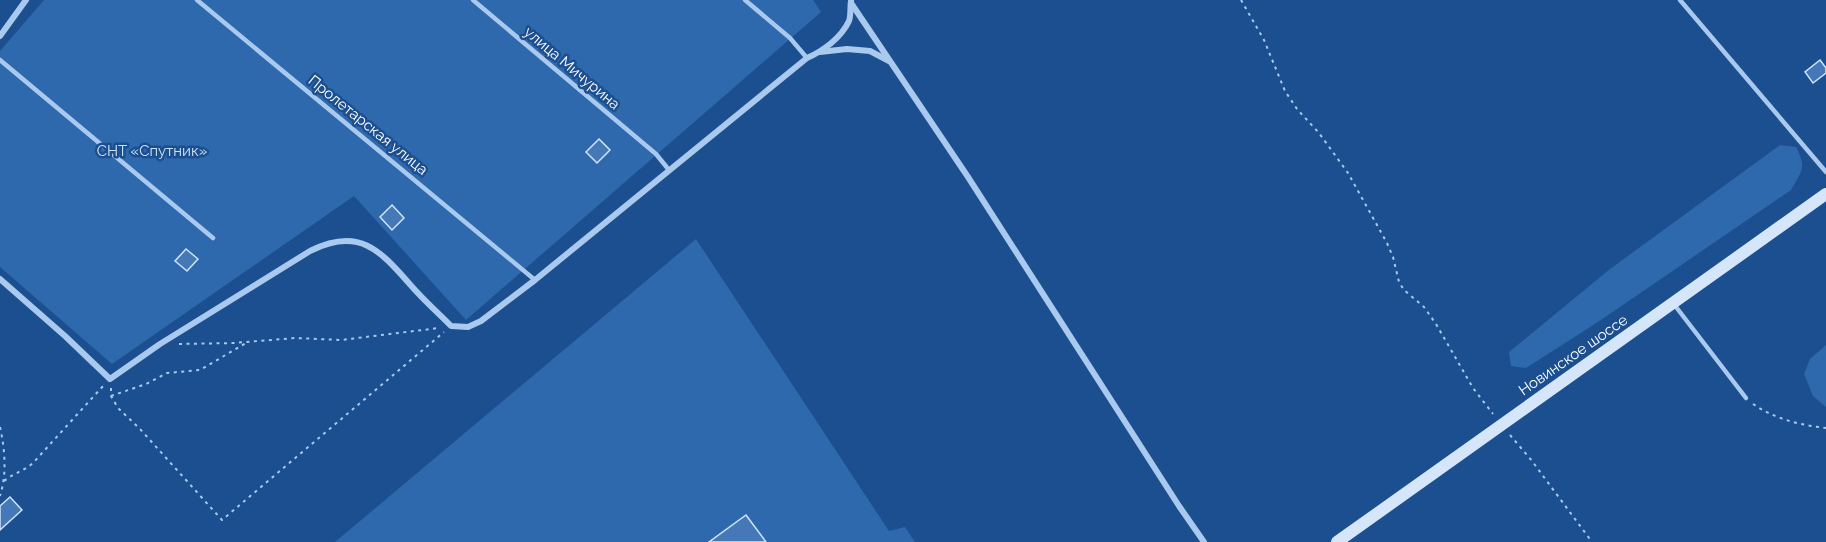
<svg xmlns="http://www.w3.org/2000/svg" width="1826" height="542" viewBox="0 0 1826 542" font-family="Raleway,sans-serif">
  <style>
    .green { fill: #2e69ad }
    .building { fill: #4478b7; stroke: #cfe3fa; stroke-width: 1.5 }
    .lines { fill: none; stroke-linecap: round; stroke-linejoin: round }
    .path { stroke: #a9c9ee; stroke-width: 2; stroke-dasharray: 3 4.5; stroke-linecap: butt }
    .lane { stroke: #a9c9ee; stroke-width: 4.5 }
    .street { stroke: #a9c9ee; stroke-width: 6 }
    .secondary { stroke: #d6e6fa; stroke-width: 12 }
    .labels { text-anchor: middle; stroke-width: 5; stroke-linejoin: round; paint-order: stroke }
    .street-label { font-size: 15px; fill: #fff; stroke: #1b4f8f }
    .park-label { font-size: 15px; fill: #cfe3fa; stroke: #1b4f8f }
  </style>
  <rect width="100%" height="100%" fill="#1b4f8f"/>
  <g class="green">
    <polygon points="44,0 813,0 821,12 466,320 354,196 112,364 0,267 0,51"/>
    <path d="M1780 145 1796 147C1807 168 1802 170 1791 190L1598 322 1526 368 1511 366 1509 352 1610 269Z"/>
    <polygon points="696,239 889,531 905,527 915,542 335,542"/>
    <polygon points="1826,345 1826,407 1813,396 1804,374 1810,359"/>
  </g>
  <g class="building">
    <polygon points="1820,60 1826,68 1826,73 1813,83 1805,72"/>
    <polygon points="599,139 610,150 597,163 586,152"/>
    <polygon points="392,205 404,218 392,230 380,217"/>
    <polygon points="186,249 198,259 187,271 175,261"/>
    <polygon points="10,497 22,510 0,530 0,506"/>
    <polygon points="746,515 766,542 709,542"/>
  </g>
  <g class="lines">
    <g class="path">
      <polyline points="1241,0 1264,40 1285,91 1297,109 1319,133 1348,173 1387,243 1393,257 1399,282 1404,290 1424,307 1436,324 1473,388 1493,414"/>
      <polyline points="179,344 234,343 295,338 341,340 439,328"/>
      <polyline points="111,388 111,396 118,408 140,429 222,520 444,332"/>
      <polyline points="111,396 146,384 167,373 200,370 246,343"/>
      <path d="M1753 404C1775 419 1800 425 1826 428"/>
      <path d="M0 427C5 450 7 474 0 496"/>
      <polyline points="1510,435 1532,461 1592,542"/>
      <path d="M4 481C14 473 24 471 33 463L104 385"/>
    </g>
    <g class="lane">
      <polyline points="197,0 535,280"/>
      <polyline points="473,0 656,154 669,170"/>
      <polyline points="745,0 790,38 807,58"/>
      <polyline points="1680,0 1826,172"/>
      <polyline points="0,60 213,238"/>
      <polyline points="1673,303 1746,398"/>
    </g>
    <g class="street">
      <polyline points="851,3 968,177 1179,506 1204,542"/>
      <polyline points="0,36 26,0"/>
      <polyline points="820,52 847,49 870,51 889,61"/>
      <path d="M0 279 65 336 110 379 160 344 310 251C362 225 382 253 415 290 427 303 439 314 451 326L468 327 481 321 535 280 807 58C823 51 841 38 849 21 851 16 850 7 851 1"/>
    </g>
    <polyline class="secondary" points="1337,542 1826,194"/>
  </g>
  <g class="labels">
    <g class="street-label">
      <text transform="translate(572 68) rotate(40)" y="5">улица Мичурина</text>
      <text transform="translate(368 125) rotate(39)" y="5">Пролетарская улица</text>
      <text transform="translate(1573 355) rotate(-35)" y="5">Новинское шоссе</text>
    </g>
    <g class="park-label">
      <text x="152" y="156">СНТ «Спутник»</text>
    </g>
  </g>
</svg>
